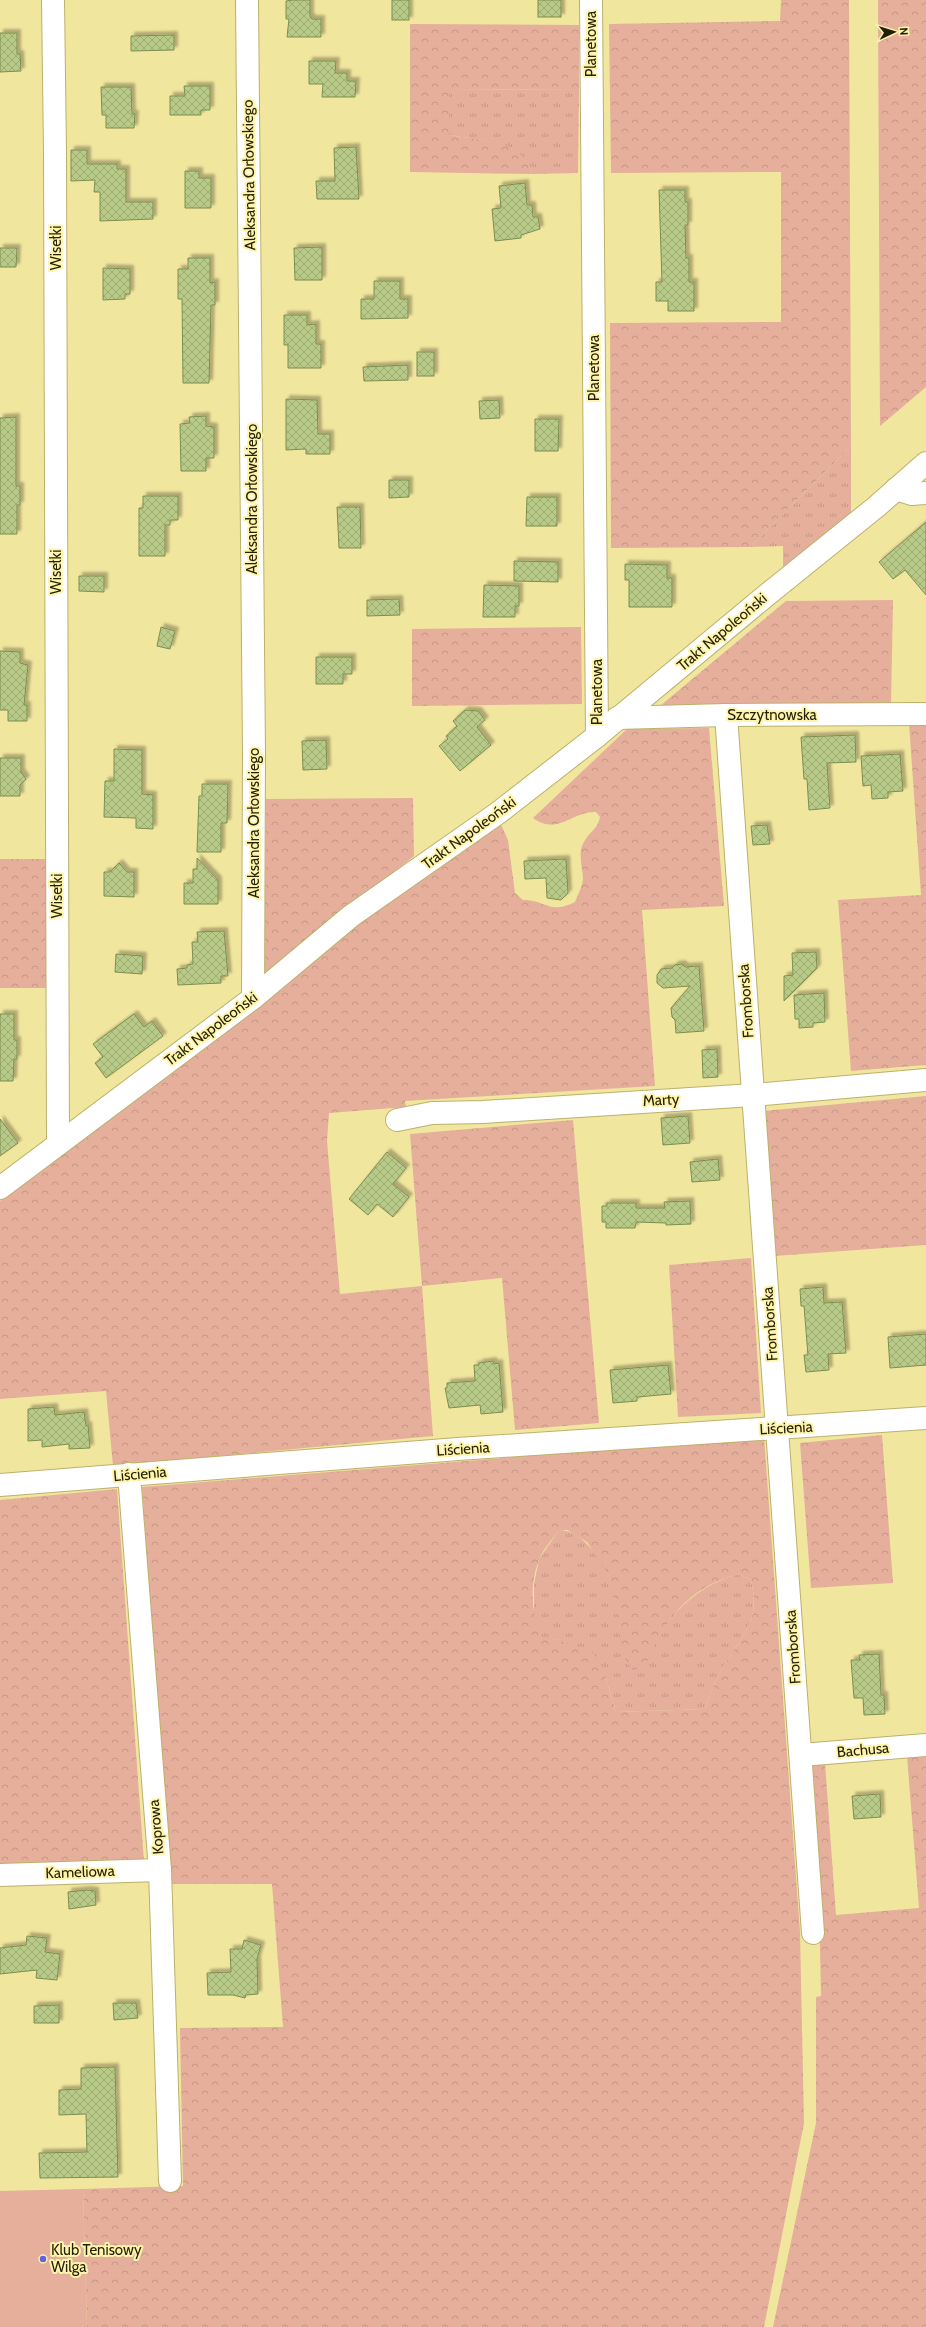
<svg xmlns="http://www.w3.org/2000/svg" width="926" height="2327" viewBox="0 0 926 2327" font-family="Cabin,sans-serif">
  <style>
    .grass { fill: url(#grass-tufts) }
    .forest { fill: url(#forest-crowns); fill-rule: evenodd }
    .park { fill: #e5af9b }
    .building { fill: url(#building-cross-hatch); stroke: #7d8e4d; filter: url(#shadow) }
    .lines { fill: none; stroke-linecap: round; stroke-linejoin: round }
    .minor-casing { stroke: #bcb16b; stroke-width: 24 }
    .minor { stroke: #fff; stroke-width: 22 }
    .poi-dot { fill: #6660da; stroke: #fef4ab; stroke-width: 1.5 }
    .labels { text-anchor: middle; stroke-width: 4; stroke-linejoin: round; paint-order: stroke }
    .street-label { font-size: 15px; fill: #231f02; stroke: #fef4ab }
    .poi-label { font-size: 15px; fill: #231f02; stroke: #fef4ab; text-anchor: start }
  </style>
  <defs>
    <pattern id="grass-tufts" width="24" height="20" patternUnits="userSpaceOnUse"><rect width="24" height="20" fill="#e5af9b"/><path d="M3 7l-1-3M5 7V3M7 7l1-3M15 17l-1-3M17 17v-4M19 17l1-3" fill="none" stroke="#c49684"/></pattern>
    <pattern id="forest-crowns" width="20" height="18" patternUnits="userSpaceOnUse"><rect width="20" height="18" fill="#e5af9b"/><path d="M2 6a3 3 0 1 1 6 0M12 15a3 3 0 1 1 6 0" fill="none" stroke="#c49684"/></pattern>
    <pattern id="building-cross-hatch" width="8" height="8" patternUnits="userSpaceOnUse"><rect width="8" height="8" fill="#b8ca87"/><path d="M0 0l8 8M0 8l8-8" fill="none" stroke="#9ead73"/></pattern>
    <filter id="shadow"><feDropShadow dx="3.5" dy="-3.5" stdDeviation="1" flood-color="#0004"/></filter>
  </defs>
  <rect width="100%" height="100%" fill="#f1e69e"/>
  <g class="grass">
    <path d="M579 89 578 173 532 174C523 140 478 140 449 135V90Z"/>
    <polygon points="851,446 851,513 783,570 783,546 750,547"/>
    <path d="M559 1530C581 1530 600 1557 609 1576 615 1591 616 1611 619 1627L654 1645C672 1610 700 1585 738 1574L751 1580C760 1620 746 1630 727 1661 717 1676 711 1692 705 1709L616 1712 606 1678 558 1640 541 1639 534 1619V1584L539 1559Z"/>
  </g>
  <g class="forest">
    <polygon points="781,0 849,0 851,446 750,547 611,548 610,323 781,322 781,172 611,173 609,24 780,21"/>
    <polygon points="878,0 926,0 926,387 880,426"/>
    <path d="M410 24 579 25V89L449 90V135C480 141 523 138 532 174L410 172Z"/>
    <polygon points="893,600 891,704 660,706 786,601"/>
    <polygon points="581,627 582,704 412,706 412,629"/>
    <polygon points="909,723 926,723 926,1065 851,1071 838,900 921,895"/>
    <path d="M709 728 724 906 642 910 655 1086 405 1101 406 1107 329 1113 327 1141 340 1294 422 1286 410 1134 573 1120 599 1423 515 1430 502 1278 422 1286 433 1436 113 1466 106 1391 0 1399V1201L48 1161 264 999 266 799 413 798 414 856 350 907 498 818 508 840 515 893 523 900C547 900 549 915 575 902 578 895 582 887 583 879 583 868 577 852 584 842 589 832 598 829 600 817L596 812C572 811 558 836 533 818L627 729Z"/>
    <polygon points="0,859 49,859 50,988 0,988"/>
    <polygon points="926,1096 926,1245 774,1256 763,1111"/>
    <polygon points="751,1258 761,1413 678,1417 669,1265"/>
    <polygon points="882,1435 893,1583 811,1588 800,1443"/>
    <path d="M764 1437 800 1932 804 2123 764 2327H87L83 2189 183 2186 180 2028 283 2027 272 1884H170L142 1487ZM559 1530H567L587 1542 609 1576 624 1657 632 1670 645 1666C666 1619 686 1589 738 1574L751 1580C760 1620 746 1630 727 1661 717 1676 711 1692 705 1709L616 1712 606 1678 593 1652 558 1640 541 1638C532 1615 529 1585 539 1560 542 1550 553 1539 559 1530Z"/>
    <polygon points="117,1489 144,1862 0,1864 0,1500"/>
    <polygon points="926,1754 926,2327 773,2327 816,2123 816,1997 821,1996 819,1897 810,1763 825,1763 836,1915 919,1908 907,1756"/>
  </g>
  <polygon class="park" points="83,2189 87,2327 0,2327 0,2191"/>
  <g class="building">
    <polygon points="293,0 310,0 310,16 312,19 321,19 321,37 287,37 289,19 286,19 286,1"/>
    <rect x="392" y="0" width="17" height="20"/>
    <rect x="538" y="0" width="23" height="17"/>
    <polygon points="0,33 17,33 17,54 20,54 21,71 0,72"/>
    <polygon points="174,35 174,50 131,51 131,36"/>
    <polygon points="309,61 336,61 335,73 347,73 347,81 356,81 355,97 322,97 323,84 309,84"/>
    <polygon points="184,86 210,86 210,110 201,110 201,115 170,115 170,96 185,96"/>
    <polygon points="101,87 131,87 132,114 135,114 134,128 106,128 106,115 102,115"/>
    <polygon points="356,147 359,199 317,199 316,181 335,181 334,148"/>
    <polygon points="71,150 87,150 87,164 117,164 117,169 126,169 126,202 153,202 153,219 100,221 100,192 94,192 95,180 71,181"/>
    <polygon points="185,171 199,171 199,178 211,178 211,208 185,208"/>
    <polygon points="525,183 527,205 532,205 533,217 538,217 540,229 521,235 521,238 495,241 492,209 501,208 499,186"/>
    <polygon points="659,190 685,190 685,202 688,202 688,225 685,225 686,258 689,258 689,282 694,282 694,311 668,311 668,301 656,301 656,282 662,282"/>
    <polygon points="322,247 322,280 295,280 294,248"/>
    <polygon points="0,248 17,248 16,267 0,267"/>
    <polygon points="188,258 210,258 210,283 215,282 215,305 211,305 209,383 183,383 182,299 178,299 178,269 188,269"/>
    <polygon points="103,268 130,269 130,294 125,294 125,299 103,300"/>
    <polygon points="374,281 400,281 400,299 408,299 408,318 361,319 361,299 374,299"/>
    <polygon points="284,315 307,315 307,325 316,324 316,344 321,344 321,368 288,368 288,345 284,345"/>
    <rect x="417" y="352" width="17" height="24"/>
    <polygon points="408,365 408,380 364,381 363,367"/>
    <polygon points="286,399 317,400 318,434 330,434 330,454 306,454 306,449 286,450"/>
    <polygon points="499,400 500,418 480,419 479,401"/>
    <polygon points="206,416 206,426 214,427 214,458 206,458 206,471 181,471 180,424 190,423 189,417"/>
    <polygon points="16,417 16,486 20,486 20,505 17,505 17,534 0,534 0,418"/>
    <polygon points="535,419 559,419 558,451 535,451"/>
    <polygon points="389,480 409,480 409,497 389,498"/>
    <polygon points="143,496 178,496 178,520 170,520 170,525 165,525 165,556 139,556 139,508 143,508"/>
    <polygon points="527,497 557,497 557,526 526,526"/>
    <polygon points="337,507 360,507 361,548 339,548"/>
    <polygon points="926,522 926,595 905,570 893,579 879,562"/>
    <polygon points="514,561 558,562 558,582 514,581"/>
    <polygon points="625,564 667,565 667,578 672,578 672,607 629,607 629,580 625,580"/>
    <polygon points="79,576 104,576 104,592 79,591"/>
    <polygon points="484,585 519,586 519,606 515,606 515,617 483,617"/>
    <polygon points="399,599 400,615 367,616 367,600"/>
    <polygon points="161,627 175,631 170,649 157,646"/>
    <polygon points="0,651 20,652 20,663 28,665 24,705 27,705 27,721 8,721 8,710 0,710"/>
    <polygon points="316,657 352,657 352,674 343,674 343,684 316,684"/>
    <polygon points="465,710 478,711 485,720 477,727 491,745 460,771 439,746 448,739 446,736 457,726 453,721"/>
    <polygon points="855,735 856,762 827,763 830,808 809,810 807,779 804,779 801,737"/>
    <polygon points="326,740 327,769 303,770 302,741"/>
    <polygon points="114,749 142,750 142,794 153,795 153,829 136,828 136,818 104,817 105,781 114,781"/>
    <polygon points="900,754 903,791 888,792 888,798 872,799 871,785 863,786 861,756"/>
    <polygon points="0,758 21,758 21,772 26,779 20,785 20,796 0,796"/>
    <polygon points="202,784 228,784 227,823 221,823 221,852 197,852 199,796 202,796"/>
    <polygon points="767,825 770,844 753,845 751,826"/>
    <polygon points="197,858 218,880 218,904 184,904 184,883 193,883 193,869 197,869"/>
    <polygon points="566,859 568,893 561,900 547,898 546,878 525,879 524,861"/>
    <polygon points="119,863 127,872 134,872 134,897 104,896 104,872 110,872"/>
    <polygon points="224,931 228,976 221,976 221,983 178,985 177,969 187,968 187,965 193,964 192,942 198,942 197,932"/>
    <polygon points="816,952 817,968 784,1001 784,976 793,975 792,953"/>
    <polygon points="116,954 143,956 142,974 115,972"/>
    <polygon points="682,964 685,967 699,966 704,1031 676,1033 675,1020 672,1017 671,1008 690,986 663,988 657,983 657,975 661,969 672,968 675,965"/>
    <polygon points="824,993 825,1022 813,1023 813,1027 799,1028 799,1019 795,1019 794,995"/>
    <polygon points="0,1014 14,1014 14,1040 17,1040 17,1059 14,1059 13,1081 0,1081"/>
    <polygon points="134,1014 144,1027 152,1021 163,1036 106,1078 95,1063 103,1057 93,1044"/>
    <polygon points="717,1049 718,1077 703,1078 702,1050"/>
    <polygon points="688,1116 690,1143 663,1145 661,1118"/>
    <polygon points="0,1119 18,1143 0,1156"/>
    <polygon points="387,1152 406,1168 393,1184 409,1197 393,1217 377,1204 368,1215 349,1199"/>
    <polygon points="718,1159 720,1180 692,1182 690,1162"/>
    <polygon points="690,1201 691,1224 666,1225 666,1223 636,1222 635,1228 606,1228 606,1222 602,1222 602,1206 607,1206 607,1203 636,1203 636,1208 665,1208 664,1202"/>
    <polygon points="823,1287 824,1303 842,1302 846,1353 828,1354 829,1370 806,1372 804,1355 808,1355 807,1343 804,1306 801,1306 800,1289"/>
    <polygon points="926,1334 926,1365 890,1368 888,1337"/>
    <polygon points="493,1361 494,1364 499,1363 503,1412 481,1414 480,1405 449,1408 445,1388 447,1388 447,1383 475,1381 474,1365 479,1365 479,1363"/>
    <polygon points="668,1365 671,1394 637,1397 637,1401 613,1403 610,1370"/>
    <polygon points="54,1407 55,1415 84,1412 86,1426 88,1425 90,1448 69,1449 69,1444 42,1447 42,1440 28,1441 28,1409"/>
    <polygon points="879,1654 881,1695 884,1695 885,1714 864,1715 863,1698 854,1698 851,1660 860,1660 859,1655"/>
    <polygon points="880,1794 881,1817 854,1819 852,1796"/>
    <polygon points="87,1890 95,1891 96,1905 69,1909 68,1892"/>
    <polygon points="27,1936 47,1938 45,1952 60,1954 57,1980 36,1978 37,1970 0,1974 0,1948 26,1945"/>
    <polygon points="244,1940 261,1945 257,1959 258,1994 246,1995 245,1998 233,1995 208,1995 207,1973 231,1972 230,1949 242,1949"/>
    <polygon points="113,2003 136,2003 138,2018 114,2020"/>
    <polygon points="59,2005 59,2023 34,2023 34,2006"/>
    <polygon points="115,2067 118,2177 40,2178 39,2153 87,2152 86,2114 59,2115 59,2090 81,2089 81,2068"/>
  </g>
  <g class="lines">
    <g class="minor-casing">
      <g id="minor">
        <polyline points="53,0 55,152 58,1144"/>
        <polyline points="247,0 254,753 253,998"/>
        <polyline points="591,0 597,736"/>
        <polyline points="896,489 912,494 926,493"/>
        <polyline points="726,715 813,1933"/>
        <polyline points="617,718 726,715 926,714"/>
        <polyline points="397,1120 432,1113 483,1112 753,1095 926,1080"/>
        <polyline points="0,1188 253,998 351,916 498,813 597,736 768,594 876,507 926,463"/>
        <polyline points="129,1474 160,1870 170,2181"/>
        <polyline points="0,1485 458,1449 926,1418"/>
        <polyline points="801,1755 926,1745"/>
        <polyline points="0,1875 160,1870"/>
      </g>
    </g>
    <use href="#minor" class="minor"/>
  </g>
  <circle class="poi-dot" cx="43" cy="2259" r="4"/>
  <g class="labels">
    <g class="street-label">
      <text transform="translate(591 44) rotate(-90)" y="5">Planetowa</text>
      <text transform="translate(249 175) rotate(-91)" y="5">Aleksandra Orłowskiego</text>
      <text transform="translate(56 248) rotate(-90)" y="5">Wisełki</text>
      <text transform="translate(594 368) rotate(-90)" y="5">Planetowa</text>
      <text transform="translate(252 499) rotate(-90)" y="5">Aleksandra Orłowskiego</text>
      <text transform="translate(56 572) rotate(-90)" y="5">Wisełki</text>
      <text transform="translate(722 632) rotate(-40)" y="5">Trakt Napoleoński</text>
      <text transform="translate(597 692) rotate(-90)" y="5">Planetowa</text>
      <text x="772" y="720">Szczytnowska</text>
      <text transform="translate(254 823) rotate(-90)" y="5">Aleksandra Orłowskiego</text>
      <text transform="translate(469 833) rotate(-36)" y="5">Trakt Napoleoński</text>
      <text transform="translate(57 896) rotate(-90)" y="5">Wisełki</text>
      <text transform="translate(746 1001) rotate(-94)" y="5">Fromborska</text>
      <text transform="translate(211 1029) rotate(-37)" y="5">Trakt Napoleoński</text>
      <text transform="translate(661 1100) rotate(-3)" y="5">Marty</text>
      <text transform="translate(770 1324) rotate(-94)" y="5">Fromborska</text>
      <text transform="translate(786 1428) rotate(-3)" y="5">Liścienia</text>
      <text transform="translate(463 1449) rotate(-4)" y="5">Liścienia</text>
      <text transform="translate(140 1474) rotate(-5)" y="5">Liścienia</text>
      <text transform="translate(793 1647) rotate(-94)" y="5">Fromborska</text>
      <text transform="translate(863 1750) rotate(-5)" y="5">Bachusa</text>
      <text transform="translate(156 1827) rotate(-95)" y="5">Koprowa</text>
      <text transform="translate(80 1872) rotate(-2)" y="5">Kameliowa</text>
    </g>
    <g class="poi-label">
      <text x="51" y="2255">Klub Tenisowy<tspan x="51" dy="17">Wilga</tspan></text>
    </g>
  </g>
  <g transform="translate(894 32) rotate(86)" stroke="#fef4ab" stroke-width="3" paint-order="stroke">
  <path d="M0-3L7 15L0 10L-7 15Z" fill="#231f02"/>
  <text y="-6" font-size="11" font-weight="bold" text-anchor="middle" fill="#231f02">N</text>
  </g>
</svg>
